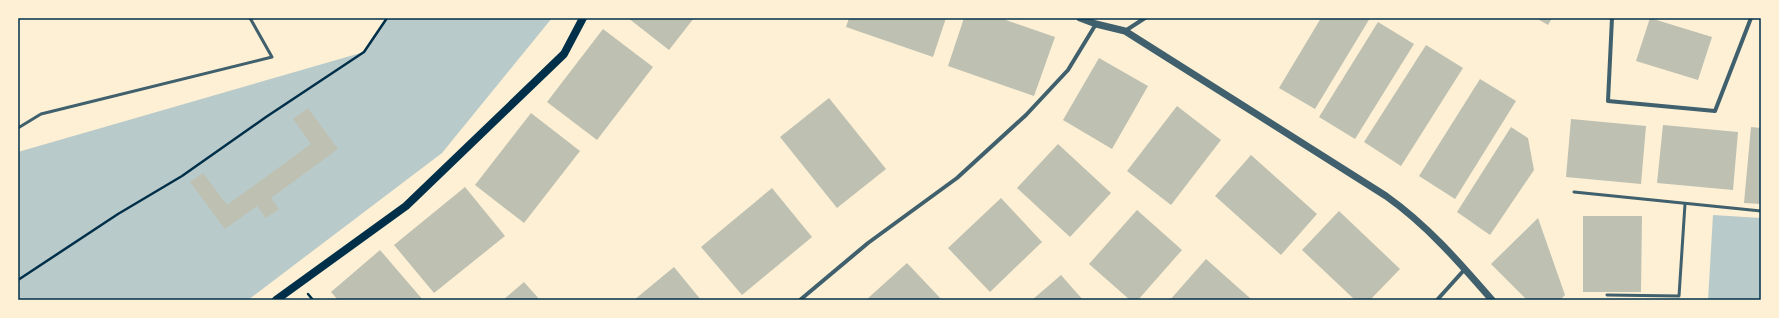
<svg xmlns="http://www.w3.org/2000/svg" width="1779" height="318" viewBox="0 0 1779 318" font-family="'DejaVu Sans',sans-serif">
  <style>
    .green { fill: #b9caca }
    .building { fill: #bec0b2 }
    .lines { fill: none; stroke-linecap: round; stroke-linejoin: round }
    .path { stroke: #003049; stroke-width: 2.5 }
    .service { stroke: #3f606c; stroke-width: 3 }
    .minor { stroke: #3f606c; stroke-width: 4 }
    .tertiary { stroke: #3f606c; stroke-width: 7 }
    .secondary { stroke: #003049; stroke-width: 8 }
    .neatline { fill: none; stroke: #003049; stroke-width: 1.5 }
  </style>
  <rect width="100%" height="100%" fill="#fdf0d5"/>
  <g class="green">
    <polygon points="387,18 552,18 442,153 248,300 18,300 18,152 364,52"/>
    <polygon points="1713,215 1761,218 1761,300 1708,300"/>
  </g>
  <g class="building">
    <polygon points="628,18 694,18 669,50"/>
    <polygon points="849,18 946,18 933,57 846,27"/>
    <polygon points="964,18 1000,18 1055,37 1034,96 948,66"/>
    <polygon points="1321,18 1370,18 1315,109 1279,88"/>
    <polygon points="1536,18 1552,18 1548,25"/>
    <polygon points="1650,18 1712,37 1698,80 1636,61"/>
    <polygon points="1378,22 1414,44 1355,139 1319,117"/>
    <polygon points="603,29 653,67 597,140 547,102"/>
    <polygon points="1426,45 1463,68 1401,166 1364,142"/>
    <polygon points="1099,58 1148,86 1112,149 1063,120"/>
    <polygon points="1480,79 1516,101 1455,199 1419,176"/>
    <polygon points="829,98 886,169 837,208 780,137"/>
    <polygon points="1177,106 1221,140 1171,205 1127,171"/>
    <polygon points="308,108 338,149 271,198 279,209 266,218 257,206 225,229 190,182 203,173 227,205 311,144 293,119"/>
    <polygon points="531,113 580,151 524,223 475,185"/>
    <polygon points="1571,119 1646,126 1641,184 1566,177"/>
    <polygon points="1663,125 1738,132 1733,190 1657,183"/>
    <polygon points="1511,127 1528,138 1534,170 1490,235 1457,212"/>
    <polygon points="1751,127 1761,128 1761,204 1744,203"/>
    <polygon points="1058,144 1111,193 1070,237 1017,188"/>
    <polygon points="1251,155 1317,214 1281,255 1215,196"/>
    <polygon points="465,187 505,236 434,293 394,245"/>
    <polygon points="772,188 812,237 742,295 701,247"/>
    <polygon points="1001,198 1042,242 990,292 948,248"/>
    <polygon points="1137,210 1182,250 1138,300 1130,300 1089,264"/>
    <polygon points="1339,211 1400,269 1370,300 1355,300 1302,250"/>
    <polygon points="1583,216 1642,216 1641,292 1583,292"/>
    <polygon points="1538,218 1565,295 1560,300 1527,300 1491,264"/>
    <polygon points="380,250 423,300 338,300 331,292"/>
    <polygon points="1206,259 1251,299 1250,300 1170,300"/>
    <polygon points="907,263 942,300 866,300"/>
    <polygon points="674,267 701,300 634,300"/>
    <polygon points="1061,275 1083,300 1032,300"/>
    <polygon points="524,282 540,300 503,300"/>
  </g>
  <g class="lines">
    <g class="path">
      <polyline points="18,280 118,214 182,176 266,117 364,52 387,18"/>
      <polyline points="308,294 313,300"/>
    </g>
    <g class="service">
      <polyline points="18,128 41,114 272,57 250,18"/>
      <polyline points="1574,192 1761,211"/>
      <polyline points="1607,295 1679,296 1685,204"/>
    </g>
    <g class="minor">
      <polyline points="1612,18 1608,101 1715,111 1751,18"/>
      <polyline points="1125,31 1145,18"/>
      <polyline points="800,300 868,243 957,178 1026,115 1068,70 1096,24"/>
      <polyline points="1437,300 1465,269"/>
    </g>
    <path class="tertiary" d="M1080 18 1096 24 1125 31 1386 196C1427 225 1459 262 1492 300"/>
    <polyline class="secondary" points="276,300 406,206 564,54 583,18"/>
  </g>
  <rect width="1779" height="318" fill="none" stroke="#fdf0d5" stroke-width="38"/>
  <rect x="19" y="19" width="1741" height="280" class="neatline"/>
</svg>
